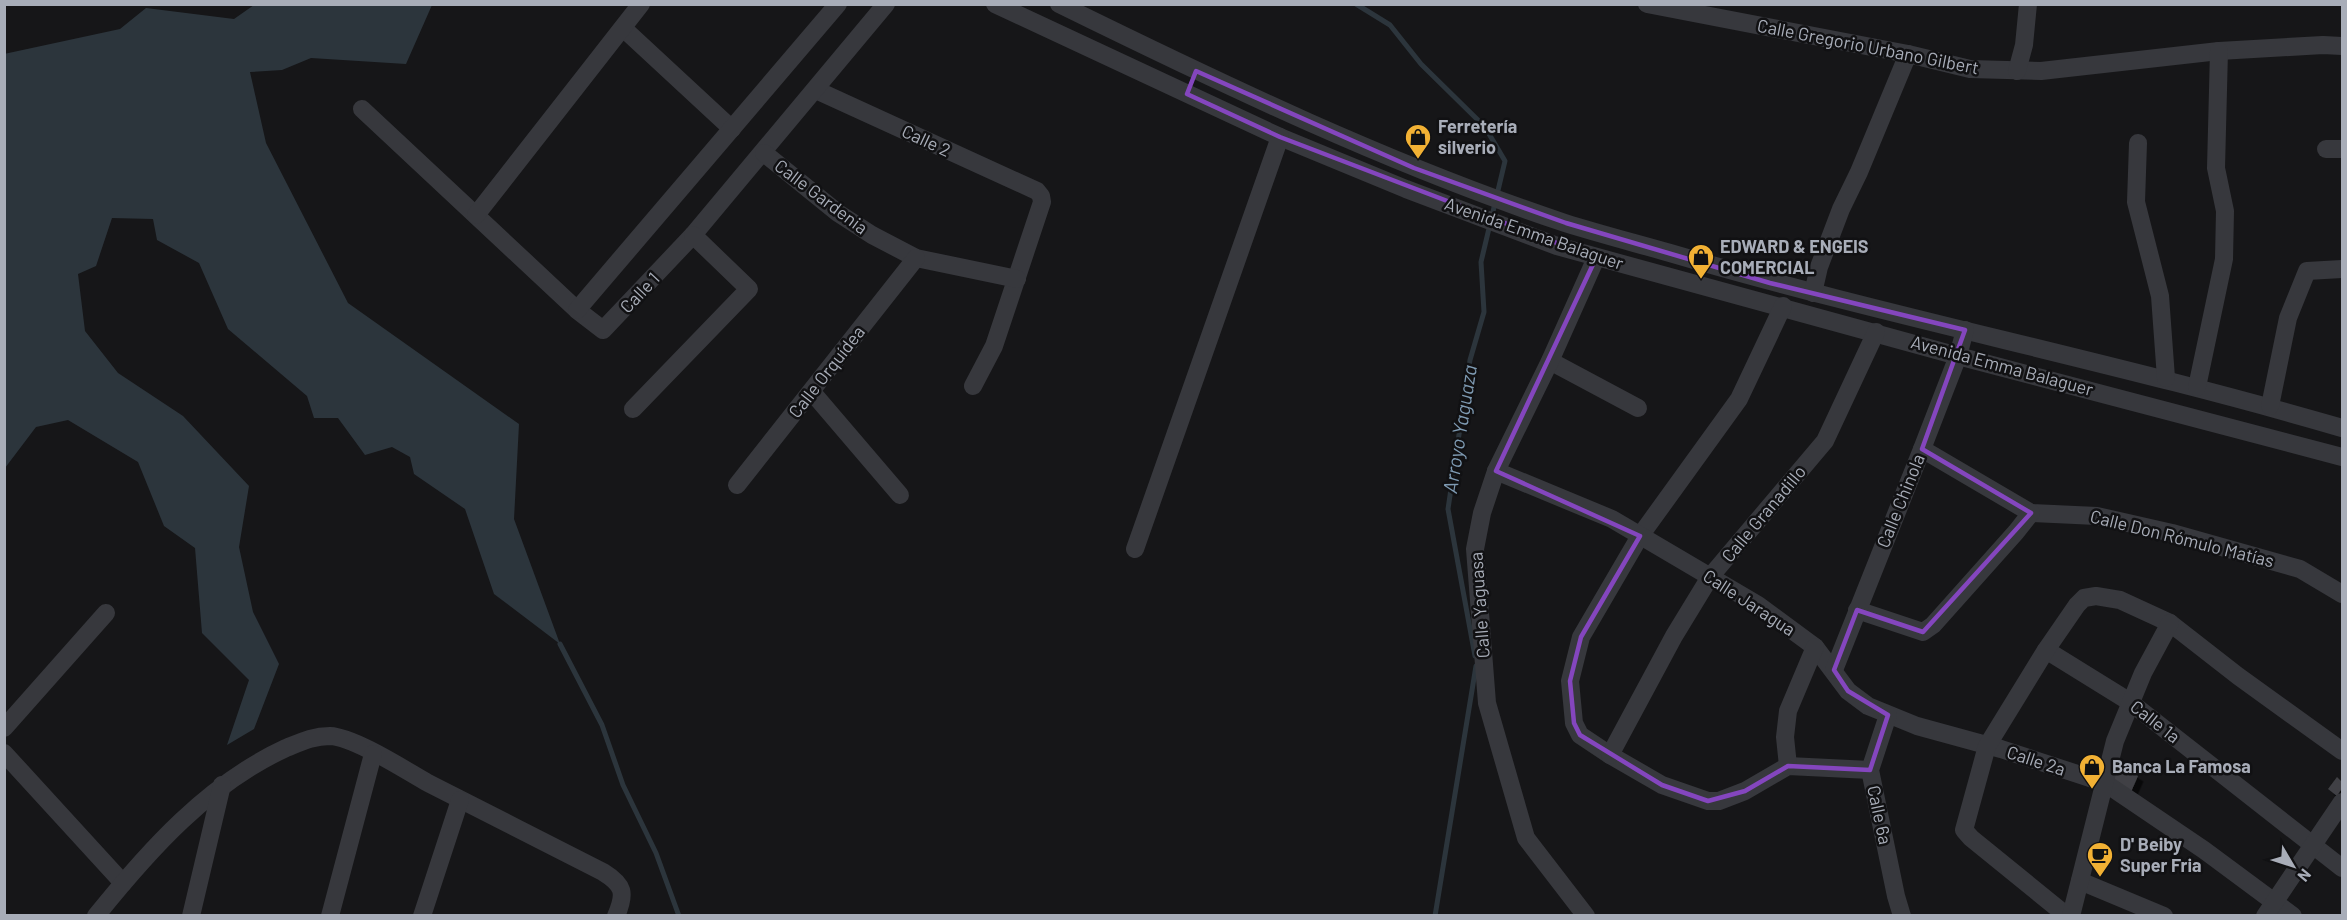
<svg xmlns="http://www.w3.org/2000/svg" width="2347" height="920" viewBox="0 0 2347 920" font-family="Barlow,sans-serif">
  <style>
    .water { fill: #2c353c }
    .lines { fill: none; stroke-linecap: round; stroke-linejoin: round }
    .stream { stroke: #2c353c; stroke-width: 5 }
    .building { fill: #404145; filter: url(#shadow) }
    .minor { stroke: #37383d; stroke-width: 18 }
    .marked { fill: none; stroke: #8446be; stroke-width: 4.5; stroke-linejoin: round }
    .labels { text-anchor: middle; stroke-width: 5; stroke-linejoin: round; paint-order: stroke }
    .street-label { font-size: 18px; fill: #a8adb8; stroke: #111113 }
    .poi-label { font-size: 18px; font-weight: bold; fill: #a8adb8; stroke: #111113; text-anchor: start }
    .water-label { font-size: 20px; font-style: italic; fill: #7f9bb3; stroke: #111113 }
  </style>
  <defs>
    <filter id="shadow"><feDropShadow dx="5.5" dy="5.5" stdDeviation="0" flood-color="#0009"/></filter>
  </defs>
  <rect width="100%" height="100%" fill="#161618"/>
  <polygon class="water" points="254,5 432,5 406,64 311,58 282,70 250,72 266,143 348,303 519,424 514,519 560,644 494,594 465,509 414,474 410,457 392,447 365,455 338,418 314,418 307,396 228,329 199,263 157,240 153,219 112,218 96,266 78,274 85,331 118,373 183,416 249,486 239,547 253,612 279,664 254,729 227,745 249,680 202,633 195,548 164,526 138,462 68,420 36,427 5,468 4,54 120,29 146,8 234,19"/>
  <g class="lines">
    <g class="stream">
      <polyline points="1356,4 1390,25 1421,64 1485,127 1505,161 1481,262 1484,312 1470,360 1448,509 1475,656"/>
      <polyline points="560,644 602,725 623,785 656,853 679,916"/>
      <polyline points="1435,916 1476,666"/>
    </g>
  </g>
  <g class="building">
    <polygon points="2118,764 2138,776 2131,792 2113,781"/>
    <polygon points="2337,777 2342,782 2342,788 2337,796 2328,789"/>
  </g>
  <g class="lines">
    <g class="minor">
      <polyline points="995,4 1280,137 1406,189 1557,246 1958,356 2342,457"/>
      <path d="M1059 4C1224 85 1391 165 1565 223 1600 234 1635 243 1670 253 1892 318 2120 363 2342 428"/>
      <polyline points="1647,4 1908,54 1970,69 2041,71 2219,51 2323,45 2342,46"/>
      <polyline points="623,28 732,129"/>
      <polyline points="2017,71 2024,45 2028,4"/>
      <polyline points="816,90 1037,191 1041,196 1042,202 994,346 973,386"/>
      <polyline points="362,109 577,310 603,330 693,235 886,4"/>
      <polyline points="2138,143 2136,202 2160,296 2166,378"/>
      <polyline points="2326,149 2342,149"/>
      <polyline points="764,153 838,213 872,235 916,258 1017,279"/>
      <polyline points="476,215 641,4"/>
      <polyline points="1813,293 1819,267 1841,209 1859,172 1908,54"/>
      <polyline points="1783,306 1739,399 1640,536 1581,637 1570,681 1574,723 1580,735 1610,755 1662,785 1708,801 1719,801 1745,791 1788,766 1870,770"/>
      <polyline points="577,310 838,4"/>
      <polyline points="1550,361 1638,408"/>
      <polyline points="2197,387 2224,259 2225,211 2216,168 2219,51"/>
      <polyline points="812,392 900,495"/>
      <polyline points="2270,406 2288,318 2307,271 2342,269"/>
      <polyline points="633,409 749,289 693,235"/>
      <polyline points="1922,449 2031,513 2097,516 2172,533 2300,569 2342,594"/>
      <polyline points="1496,471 1612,519 1758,605 1815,647 1848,691 1868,706 1917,726 2001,749 2105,783 2204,850 2293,916"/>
      <polyline points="737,485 916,258"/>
      <polyline points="1135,549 1280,137"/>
      <polyline points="1857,610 1923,632 1933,625 2016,532 2031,513"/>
      <polyline points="2046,650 2130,702 2342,868"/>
      <polyline points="1834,670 1922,449 1958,356 1965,330"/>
      <polyline points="1888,715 1870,770 1896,896 1902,916"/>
      <polyline points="4,728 106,613"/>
      <polyline points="4,753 123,883"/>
      <polyline points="1610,755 1674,636 1710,577 1825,441 1876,332"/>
      <polyline points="1788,766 1785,737 1788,711 1815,647"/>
      <polyline points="2080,881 2164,916"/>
      <path d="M96 916C149 850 208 784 286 748 301 742 313 736 330 736 354 737 405 770 428 783 486 813 545 842 603 872 624 885 626 893 616 916"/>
      <polyline points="191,916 222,785"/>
      <polyline points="330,916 373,754"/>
      <polyline points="422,916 460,800"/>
      <polyline points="1586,916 1526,838 1487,703 1475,549 1482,513 1496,471 1550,361 1596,258"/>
      <polyline points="2067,916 1971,838 1964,830 1987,746 2046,650 2077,605 2084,598 2096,596 2120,600 2170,623 2238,676 2342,751"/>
      <polyline points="2071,916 2115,741 2143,673 2170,623"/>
      <polyline points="2265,916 2342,802"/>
    </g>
  </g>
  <path class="marked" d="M1196 71 1414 168 1566 223 1770 283 1965 330 1922 449 2031 513 1923 632 1857 610 1834 670 1848 691 1888 715 1870 770 1788 766 1745 791 1708 801 1662 785 1580 735 1574 723 1570 681 1581 637 1640 536 1496 471 1596 258 1280 137 1187 94Z"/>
  <defs>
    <g id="shop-pin" transform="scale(1.35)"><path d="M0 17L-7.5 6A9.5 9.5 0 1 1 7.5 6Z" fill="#f2b134" stroke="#111113"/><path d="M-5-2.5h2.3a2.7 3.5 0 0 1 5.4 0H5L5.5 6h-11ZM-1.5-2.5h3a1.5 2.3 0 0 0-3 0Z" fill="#111"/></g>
    <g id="cafe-pin" transform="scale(1.35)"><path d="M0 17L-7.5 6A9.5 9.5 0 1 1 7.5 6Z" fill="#f2b134" stroke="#111113"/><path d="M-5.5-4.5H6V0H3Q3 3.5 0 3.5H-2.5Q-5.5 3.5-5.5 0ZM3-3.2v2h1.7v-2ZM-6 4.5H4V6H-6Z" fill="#111"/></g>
  </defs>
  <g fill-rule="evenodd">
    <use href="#shop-pin" x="1418" y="137"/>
    <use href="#shop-pin" x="1701" y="257"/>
    <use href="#shop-pin" x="2092" y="767"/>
    <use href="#cafe-pin" x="2100" y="855"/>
  </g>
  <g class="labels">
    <g class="street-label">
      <text transform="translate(1868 47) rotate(11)" y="6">Calle Gregorio Urbano Gilbert</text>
      <text transform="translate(926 141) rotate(25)" y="6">Calle 2</text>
      <text transform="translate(821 197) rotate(37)" y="6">Calle Gardenia</text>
      <text transform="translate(1534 234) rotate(19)" y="6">Avenida Emma Balaguer</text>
      <text transform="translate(640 293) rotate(-47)" y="6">Calle 1</text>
      <text transform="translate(2002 366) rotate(15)" y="6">Avenida Emma Balaguer</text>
      <text transform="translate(827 372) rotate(-52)" y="6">Calle Orquídea</text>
      <text transform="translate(1901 501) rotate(-68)" y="6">Calle Chinola</text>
      <text transform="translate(1764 514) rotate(-50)" y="6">Calle Granadillo</text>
      <text transform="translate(2182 539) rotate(14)" y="6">Calle Don Rómulo Matías</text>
      <text transform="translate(1749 603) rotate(33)" y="6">Calle Jaragua</text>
      <text transform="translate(1480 605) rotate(-94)" y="6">Calle Yaguasa</text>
      <text transform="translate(2155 722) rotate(38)" y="6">Calle 1a</text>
      <text transform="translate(2036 761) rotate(18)" y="6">Calle 2a</text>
      <text transform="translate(1879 815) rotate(78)" y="6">Calle 6a</text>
    </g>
    <g class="poi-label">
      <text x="1438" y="133">Ferretería<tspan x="1438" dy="21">silverio</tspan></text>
      <text x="1720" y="253">EDWARD &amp; ENGElS<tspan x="1720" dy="21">COMERCIAL</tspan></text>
      <text x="2112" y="773">Banca La Famosa</text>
      <text x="2120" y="851">D' Beiby<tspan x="2120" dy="21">Super Fria</tspan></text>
    </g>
    <g class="water-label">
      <text transform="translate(1460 429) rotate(-81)" y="7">Arroyo Yaguaza</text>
    </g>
  </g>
  <rect width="2347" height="920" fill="none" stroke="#a8adb8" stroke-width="12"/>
  <g transform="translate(2293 866) rotate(129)" stroke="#111113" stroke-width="4.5" paint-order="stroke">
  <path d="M0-4.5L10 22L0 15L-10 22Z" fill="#a8adb8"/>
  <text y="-9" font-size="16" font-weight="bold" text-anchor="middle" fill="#a8adb8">N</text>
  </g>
</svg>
